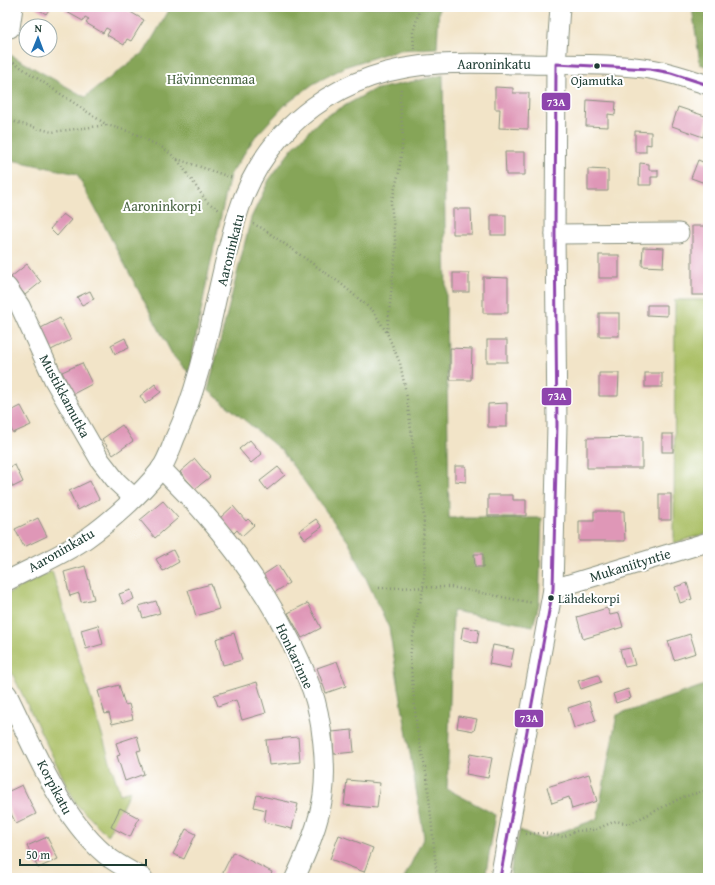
<svg xmlns="http://www.w3.org/2000/svg" width="715" height="885" viewBox="0 0 715 885" font-family="'Gentium Book Plus',serif">
  <style>
    .green { fill: #a9be62; stroke: #647e4b }
    .forest { fill: #86a558; stroke: #527146 }
    .building { fill: #df97b7 }
    .lines { fill: none; stroke-linecap: round; stroke-linejoin: round }
    .minor-casing { stroke: #88907e; stroke-width: 21 }
    .path { stroke: #88907e; stroke-width: 2.5; stroke-dasharray: 1 3; stroke-linecap: butt }
    .minor { stroke: #fff; stroke-width: 19 }
    .bus-1-casing { stroke: #fff; stroke-width: 6 }
    .bus-1 { stroke: #8e44ad; stroke-width: 3 }
    .bus-dot { fill: #1f3d34; stroke: #fff; stroke-width: 1.5 }
    .labels { text-anchor: middle; stroke-width: 4; stroke-linejoin: round; paint-order: stroke }
    .bus-label { font-size: 13px; fill: #1f3d34; stroke: #fff }
    .street-label { font-size: 14px; fill: #1f3d34; stroke: #fff }
    .park-label { font-size: 14px; fill: #486442; stroke: #fff }
    .line-badge { stroke: #fff; stroke-width: 1.5 }
    .badge-label { font-size: 11px; text-anchor: middle; font-weight: bold; fill: #fff }
  </style>
  <rect width="100%" height="100%" fill="#fff"/>
  <filter id="ink" filterUnits="userSpaceOnUse"><feTurbulence type="fractalNoise" baseFrequency=".025" numOctaves="2"/><feDisplacementMap in="SourceGraphic" scale="8" xChannelSelector="R" yChannelSelector="G"/><feConvolveMatrix kernelMatrix="1 2 1 2 8 2 1 2 1" color-interpolation-filters="sRGB"/></filter>
  <filter id="wash" filterUnits="userSpaceOnUse"><feTurbulence type="fractalNoise" baseFrequency=".012" numOctaves="4" result="noise"/><feDisplacementMap in="SourceGraphic" scale="16" xChannelSelector="R" yChannelSelector="G"/><feGaussianBlur stdDeviation="0.9" result="paint"/><feColorMatrix in="noise" values="0 0 0 0 0 0 0 0 0 0 0 0 0 0 0 0 0 1.4 0 .05"/><feComposite in="paint" operator="in"/></filter>
  <g filter="url(#wash)">
    <rect width="100%" height="100%" fill="#f2e4c8"/>
    <g class="green">
      <polygon points="675,300 708,300 708,533 674,543"/>
      <polygon points="52,571 120,794 130,791 108,836 76,804 7,663 7,594"/>
    </g>
    <g class="forest">
      <polygon points="171,7 439,7 437,48 398,50 347,66 313,84 285,105 255,137 230,175 209,270 189,373 173,356 77,174 7,159 7,53 85,97 145,51"/>
      <polygon points="692,7 708,7 708,67 700,64"/>
      <polygon points="443,75 449,518 542,518 539,604 533,626 453,611 447,789 496,815 485,878 404,878 424,837 389,628 350,544 282,451 208,390 251,218 269,180 292,149 321,119 373,90"/>
      <polygon points="708,684 708,878 510,878 512,861 520,830 541,839 597,819 617,715"/>
    </g>
    <g id="blocks">
      <g class="building">
        <polygon points="35,7 51,7 46,14"/>
        <polygon points="67,7 122,7 144,20 131,41 127,39 124,45 107,35 110,30 106,28 103,33 86,23 89,19 85,17 83,21 65,11"/>
        <polygon points="505,7 525,7 525,11 505,10"/>
        <polygon points="495,87 513,88 513,93 529,93 528,129 499,128 500,109 495,109"/>
        <polygon points="587,100 616,102 615,115 608,114 608,127 586,126"/>
        <polygon points="678,107 708,117 703,137 672,126"/>
        <polygon points="635,131 651,132 651,145 646,144 646,152 635,152"/>
        <polygon points="505,152 525,152 525,175 506,175"/>
        <polygon points="698,160 708,164 708,175 705,183 691,178"/>
        <polygon points="640,163 649,164 649,170 658,170 658,177 651,177 651,185 639,185"/>
        <polygon points="588,169 608,170 608,191 588,191"/>
        <polygon points="453,209 471,209 472,234 453,234"/>
        <polygon points="63,214 71,220 57,236 50,229"/>
        <rect x="491" y="215" width="15" height="20"/>
        <rect x="692" y="226" width="16" height="69"/>
        <polygon points="643,247 664,248 663,267 642,266"/>
        <rect x="599" y="255" width="20" height="23"/>
        <polygon points="27,264 41,282 25,295 11,277"/>
        <rect x="453" y="273" width="16" height="19"/>
        <polygon points="483,277 508,278 508,313 483,313"/>
        <polygon points="90,291 94,299 82,305 77,297"/>
        <polygon points="647,305 667,305 667,316 647,315"/>
        <rect x="599" y="313" width="20" height="23"/>
        <polygon points="60,318 71,340 51,350 41,328"/>
        <polygon points="125,338 129,348 115,354 111,345"/>
        <rect x="487" y="340" width="20" height="22"/>
        <polygon points="450,348 472,349 471,380 450,380"/>
        <polygon points="82,363 92,384 73,394 62,372"/>
        <polygon points="599,373 619,373 618,396 599,396"/>
        <rect x="645" y="373" width="17" height="14"/>
        <polygon points="155,384 161,392 145,404 140,396"/>
        <polygon points="507,403 507,427 488,427 488,404"/>
        <polygon points="21,406 31,425 13,433 7,421 7,413"/>
        <polygon points="122,425 133,441 113,455 102,439"/>
        <rect x="662" y="434" width="11" height="18"/>
        <polygon points="642,437 642,468 587,468 587,438"/>
        <polygon points="250,440 262,454 251,463 239,449"/>
        <polygon points="195,459 210,477 195,489 180,472"/>
        <polygon points="15,465 23,482 13,487 7,474 7,468"/>
        <polygon points="455,466 466,466 466,482 455,481"/>
        <polygon points="278,467 285,475 267,490 260,481"/>
        <polygon points="90,481 99,499 78,510 69,491"/>
        <rect x="659" y="494" width="12" height="26"/>
        <polygon points="488,495 513,495 513,500 526,500 526,516 488,516"/>
        <polygon points="163,501 178,518 155,538 140,520"/>
        <polygon points="233,506 246,521 248,519 254,525 242,536 237,530 234,533 220,518"/>
        <polygon points="594,511 624,511 625,541 579,541 579,521 594,521"/>
        <polygon points="38,518 47,536 24,547 15,529"/>
        <polygon points="316,519 322,527 305,539 299,531"/>
        <polygon points="173,550 179,562 163,571 156,559"/>
        <polygon points="474,554 483,554 483,567 475,567"/>
        <polygon points="278,565 289,583 274,593 263,575"/>
        <polygon points="85,566 94,599 81,602 79,593 70,596 64,572"/>
        <polygon points="687,583 692,599 680,603 675,587"/>
        <polygon points="211,584 219,609 196,616 188,590"/>
        <polygon points="131,590 134,599 123,604 119,594"/>
        <polygon points="156,601 160,613 143,618 139,606"/>
        <polygon points="308,603 321,628 302,638 288,613"/>
        <polygon points="607,608 610,615 619,613 623,627 583,639 577,617"/>
        <polygon points="98,625 103,644 86,649 81,630"/>
        <polygon points="463,627 479,630 477,643 461,639"/>
        <polygon points="234,633 242,660 223,665 216,639"/>
        <polygon points="690,634 696,653 674,660 668,641"/>
        <polygon points="493,645 514,649 510,668 489,664"/>
        <polygon points="630,648 635,665 625,667 620,650"/>
        <polygon points="337,661 346,686 326,693 317,668"/>
        <polygon points="598,675 601,682 581,689 578,681"/>
        <polygon points="257,682 266,713 242,720 236,700 218,706 214,695"/>
        <polygon points="119,685 125,705 129,704 133,719 112,724 109,713 105,714 98,691"/>
        <polygon points="628,689 631,698 616,703 613,694"/>
        <polygon points="589,701 596,721 574,728 568,708"/>
        <polygon points="459,716 477,719 474,731 457,728"/>
        <polygon points="352,730 354,752 334,754 332,732"/>
        <polygon points="137,736 141,750 137,751 144,774 125,781 117,756 120,755 116,743"/>
        <polygon points="298,737 300,762 269,765 266,740"/>
        <polygon points="470,754 492,758 488,778 466,774"/>
        <polygon points="589,774 597,801 572,809 569,797 552,803 547,787"/>
        <polygon points="347,780 380,783 377,808 344,805"/>
        <polygon points="22,785 36,814 16,824 7,805 7,792"/>
        <polygon points="257,795 298,804 292,829 264,822 266,810 254,807"/>
        <polygon points="120,808 139,818 130,837 111,827"/>
        <polygon points="186,829 196,834 184,859 173,854"/>
        <polygon points="339,835 373,848 364,872 330,859"/>
        <polygon points="47,837 58,859 38,868 27,846"/>
        <polygon points="233,852 272,872 270,878 220,878"/>
      </g>
    </g>
  </g>
  <g filter="url(#ink)">
    <use href="#blocks" fill-opacity="0" stroke="#88907e" stroke-width="1"/>
    <g class="lines">
      <g class="minor-casing">
        <g id="minor">
          <polyline points="10,28 13,7"/>
          <polyline points="555,234 679,233"/>
          <polyline points="7,287 20,306 54,380 100,460 117,482 134,498"/>
          <path d="M161 468C175 483 190 497 203 512 247 562 289 627 312 690 322 718 327 766 323 795 319 824 307 852 295 878"/>
          <path d="M7 581C31 568 65 554 87 538 110 522 142 493 160 470 167 461 171 448 175 438 207 370 215 288 237 216 265 123 345 69 439 64 469 62 500 64 530 64 569 65 611 63 650 69 670 72 689 79 708 85"/>
          <polyline points="553,589 708,542"/>
          <path d="M7 694C34 748 62 822 111 859 121 866 132 872 143 878"/>
          <polyline points="500,878 553,589 557,425 555,234 556,64 560,7"/>
        </g>
      </g>
      <g class="path">
        <polyline points="702,7 707,66"/>
        <polyline points="414,49 413,33 420,7"/>
        <polyline points="7,58 107,125 131,132 163,148 177,159 207,202 221,211"/>
        <polyline points="7,120 52,132 107,125"/>
        <polyline points="177,159 233,178"/>
        <polyline points="253,224 262,228 340,283 373,311 387,333 400,363 407,398 416,470 422,495 424,519 423,539 425,564 423,589 412,641 410,658 417,730 427,777 437,878"/>
        <polyline points="387,332 396,248 391,203 399,172 403,137 400,101 401,88"/>
        <polyline points="379,588 451,587 533,603"/>
        <polyline points="526,834 543,833 563,837 575,831 594,830 616,821 629,824 683,797 708,790"/>
        <polyline points="475,878 482,873"/>
      </g>
      <use href="#minor" class="minor"/>
      <g class="bus-1-casing">
        <polyline id="bus-1" points="500,878 553,589 557,425 555,234 556,64 650,69 671,73 708,85"/>
      </g>
      <use href="#bus-1" class="bus-1"/>
    </g>
  </g>
  <g class="bus-dot">
    <circle cx="597" cy="66" r="3.5"/>
    <circle cx="551" cy="598" r="3.5"/>
  </g>
  <g class="labels">
    <g class="bus-label">
      <text x="597" y="85">Ojamutka</text>
      <text x="558" y="603" text-anchor="start">Lähdekorpi</text>
    </g>
    <g class="street-label">
      <text x="494" y="69">Aaroninkatu</text>
      <text transform="translate(230 250) rotate(-76)" y="5">Aaroninkatu</text>
      <text transform="translate(65 396) rotate(62)" y="5">Mustikkamutka</text>
      <text transform="translate(61 550) rotate(-30)" y="5">Aaroninkatu</text>
      <text transform="translate(630 565) rotate(-17)" y="5">Mukaniityntie</text>
      <text transform="translate(295 656) rotate(65)" y="5">Honkarinne</text>
      <text transform="translate(55 787) rotate(62)" y="5">Korpikatu</text>
    </g>
    <g class="park-label">
      <text x="211" y="84">Hävinneenmaa</text>
      <text x="162" y="211">Aaroninkorpi</text>
    </g>
  </g>
  <g class="line-badge">
    <rect x="541" y="92" width="30" height="19" rx="4" fill="#8e44ad"/>
    <rect x="541" y="387" width="31" height="19" rx="4" fill="#8e44ad"/>
    <rect x="514" y="709" width="30" height="19" rx="4" fill="#8e44ad"/>
  </g>
  <g class="badge-label">
    <text x="556" y="106">73A</text>
    <text x="557" y="400">73A</text>
    <text x="529" y="722">73A</text>
  </g>
  <rect width="715" height="885" fill="none" stroke="#fff" stroke-width="24"/>
  <g transform="translate(38 38) rotate(1)"><circle r="19" fill="#ffffff" stroke="#a5b1ae"/>
  <path d="M0-3L7 15L0 10L-7 15Z" fill="#1f6fb2"/>
  <text y="-6" font-size="11" font-weight="bold" text-anchor="middle" fill="#1f3d34">N</text>
  </g>
  <path d="M20 859v6h126v-6" fill="none" stroke="#1f3d34" stroke-width="2"/>
  <text x="26" y="859" font-size="12" fill="#1f3d34" stroke="#ffffff" stroke-width="3" paint-order="stroke">50 m</text>
</svg>
